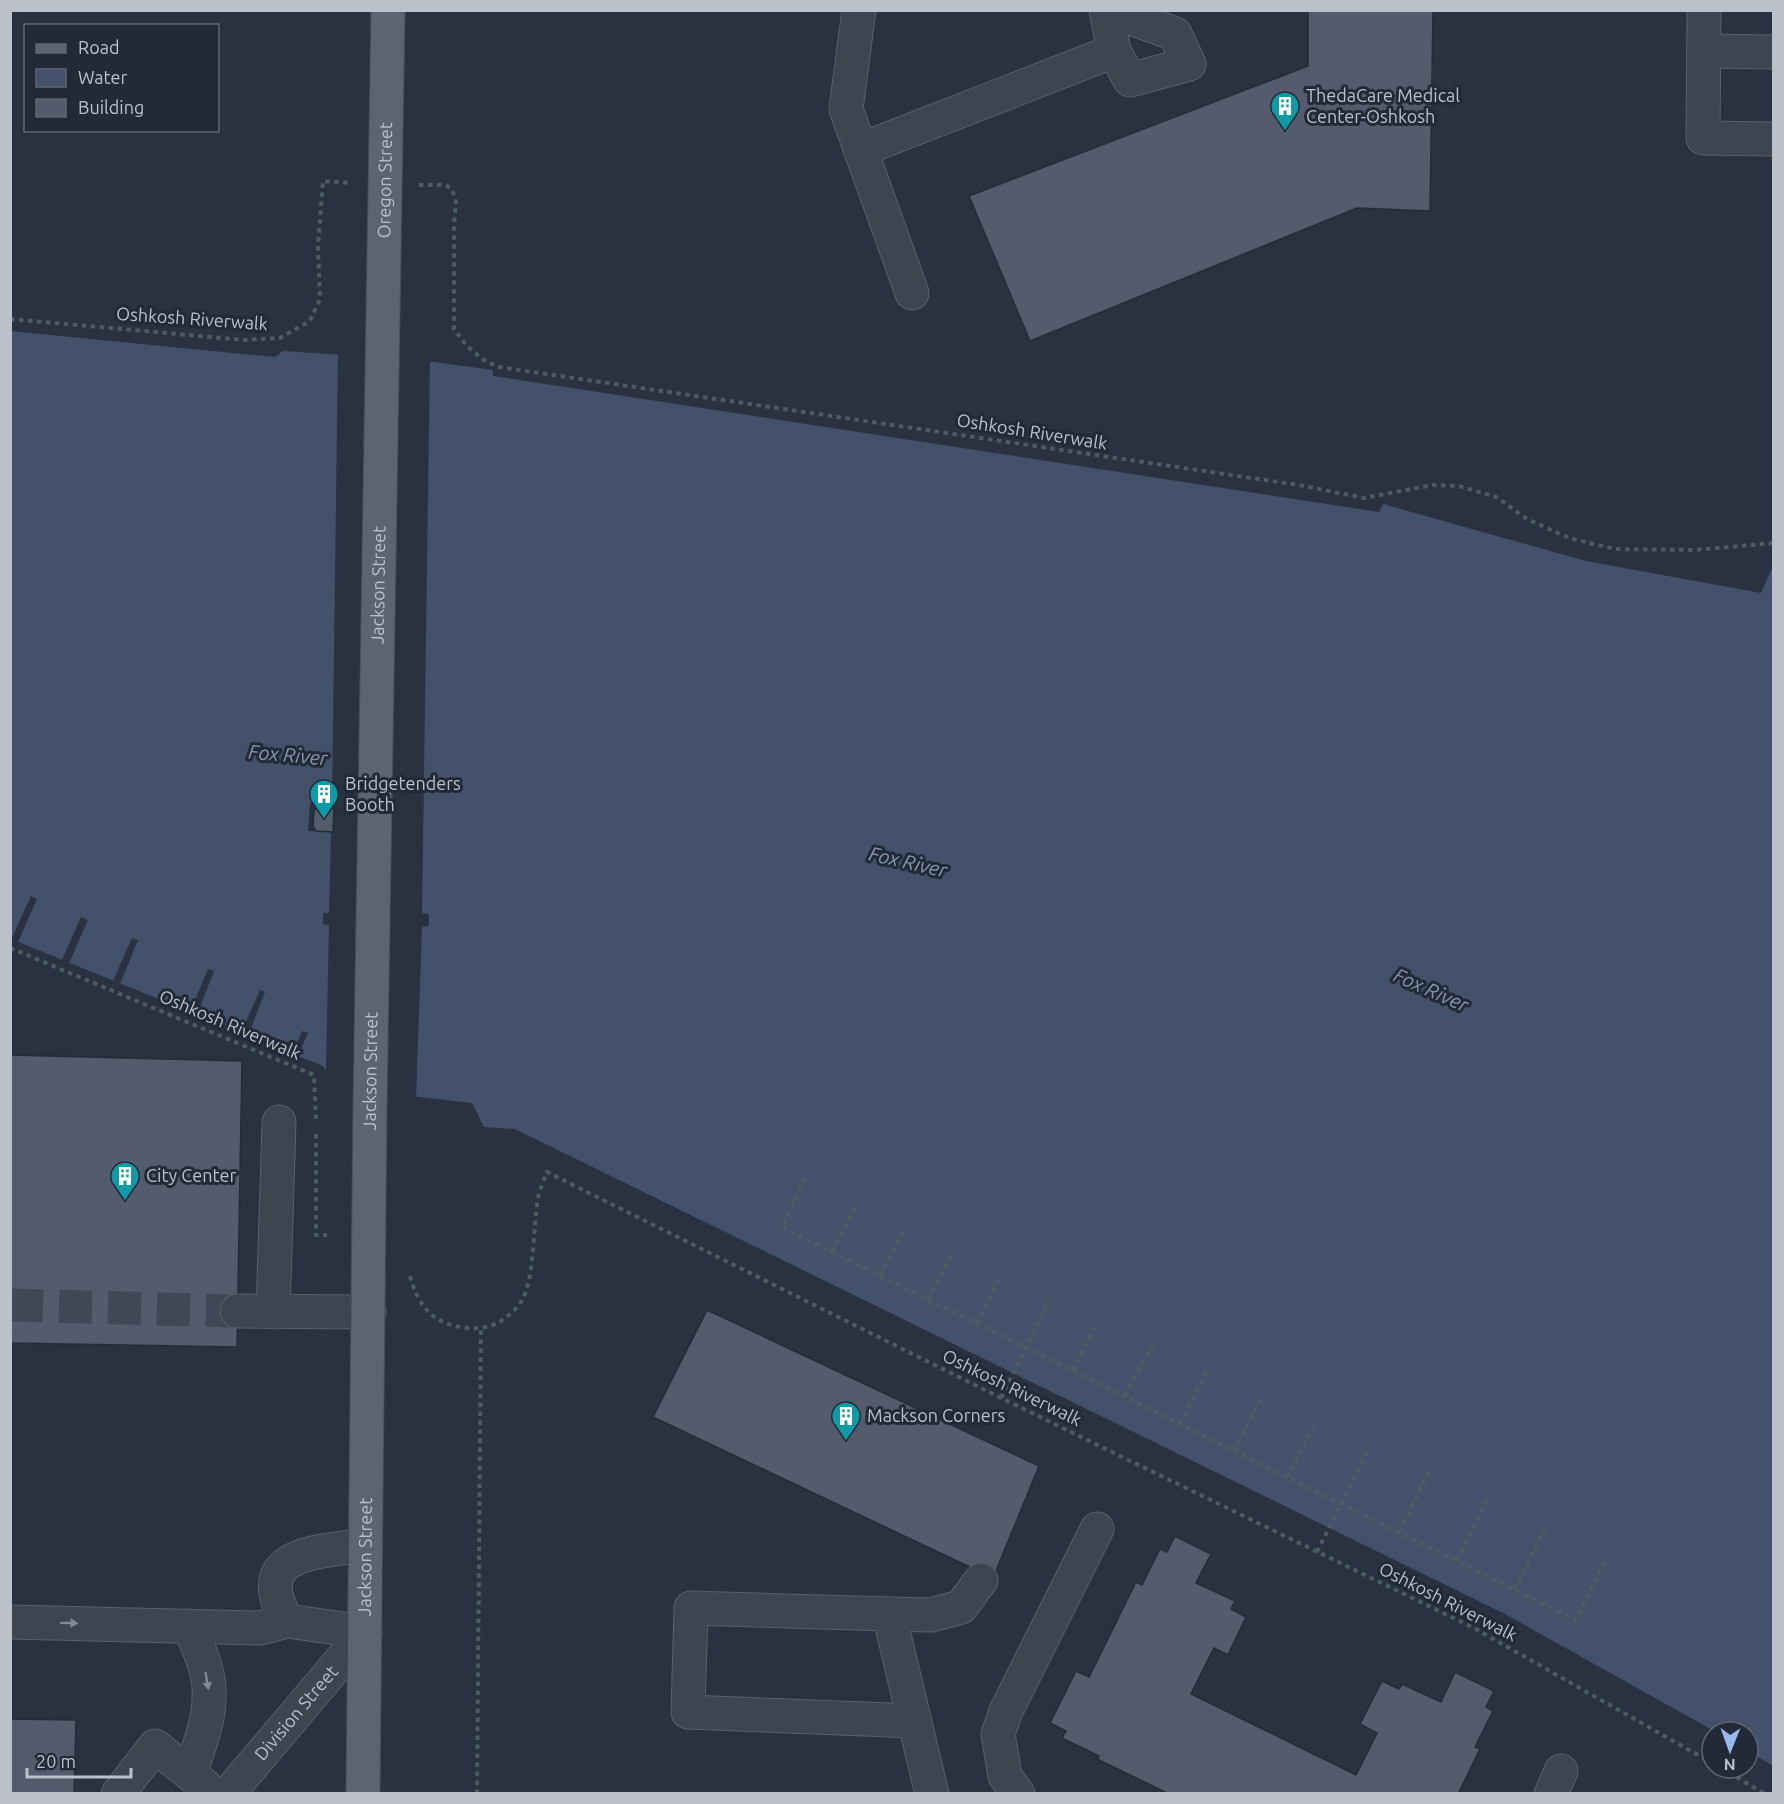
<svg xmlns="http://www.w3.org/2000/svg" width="1784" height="1804" viewBox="0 0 1784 1804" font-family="Ubuntu,sans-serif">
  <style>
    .water { fill: #43516b }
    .pier { fill: #2a3242 }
    .building { fill: #535b6c; stroke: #242c39; stroke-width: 1.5 }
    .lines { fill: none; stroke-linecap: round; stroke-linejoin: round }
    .minor-tunnel { stroke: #404757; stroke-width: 33; stroke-dasharray: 33 16; stroke-linecap: butt }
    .minor-casing { stroke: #59606c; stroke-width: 35 }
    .major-casing { stroke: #484e5b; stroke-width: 35 }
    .path { stroke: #4c5d61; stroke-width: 4; stroke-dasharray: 4.5 4.5; stroke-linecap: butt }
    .minor { stroke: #3e4551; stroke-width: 33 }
    .major { stroke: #5c6471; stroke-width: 33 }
    .oneway { fill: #838994 }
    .labels { text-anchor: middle; stroke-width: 6; stroke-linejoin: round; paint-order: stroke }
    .poi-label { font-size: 18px; fill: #bbc0cb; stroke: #222a37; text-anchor: start }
    .street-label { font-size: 18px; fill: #bbc0cb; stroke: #222a37 }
    .water-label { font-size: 20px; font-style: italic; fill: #8695b0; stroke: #222a37 }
  </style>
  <rect width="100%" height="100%" fill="#2a3242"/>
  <polygon class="water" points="10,331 275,357 283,351 419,360 493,370 493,376 1379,512 1383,504 1586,561 1761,593 1773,566 1773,1766 1748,1751 1748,1732 1716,1732 1505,1614 515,1129 484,1127 472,1103 333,1087 323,1066 11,939"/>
  <polygon class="pier" points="338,351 430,358 422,913 429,914 429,926 422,927 416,1099 332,1090 321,1069 10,942 31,896 37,899 18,942 62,960 81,917 88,920 69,963 113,981 132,938 138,940 120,984 190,1012 208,969 214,971 197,1015 241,1033 260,990 265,992 248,1036 292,1054 302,1031 308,1033 298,1056 323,1067 326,1070 329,925 323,924 323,913 329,913 331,832 308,831 310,803 332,804"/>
  <g class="building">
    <polygon points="1308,10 1433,10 1430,211 1357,208 1030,341 969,196 1308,66"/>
    <polygon points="316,808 334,808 333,832 316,831 313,826 314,812"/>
    <polygon points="10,1055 242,1061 237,1347 10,1343"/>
    <polygon points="707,1310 1039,1466 993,1578 653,1417"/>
    <polygon points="1175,1536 1211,1554 1196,1583 1235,1601 1231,1609 1246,1617 1228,1655 1214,1648 1191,1694 1356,1775 1377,1733 1360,1724 1382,1681 1399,1689 1402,1684 1441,1702 1455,1672 1494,1691 1486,1707 1493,1711 1475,1747 1480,1749 1458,1794 1169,1794 1097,1759 1099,1756 1062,1738 1066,1731 1050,1723 1076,1671 1089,1677 1136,1582 1142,1585 1160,1549 1167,1552"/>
    <polygon points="10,1719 76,1720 74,1794 10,1794"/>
  </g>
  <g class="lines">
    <polyline class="minor-tunnel" points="10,1305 237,1311"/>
    <g class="minor-casing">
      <g id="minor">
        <polyline points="859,10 846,109 912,293"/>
        <polyline points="1109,10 1175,34 1189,64 1130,80 1114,51"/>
        <polyline points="1704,10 1703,138 1774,139"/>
        <polyline points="1704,51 1774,52"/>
        <polyline points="860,150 1114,51 1106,10"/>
        <polyline points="237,1311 369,1312"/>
        <polyline points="273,1312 279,1122"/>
        <polyline points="889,1614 931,1615 961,1607 981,1580"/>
        <polyline points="10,1622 260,1628 287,1621"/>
        <path d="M189 1626C197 1645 208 1667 209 1688 211 1718 199 1746 190 1774"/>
        <path d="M365 1632 287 1621C247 1552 318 1552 365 1545"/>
        <polyline points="915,1721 688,1712 691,1608 889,1614 932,1794"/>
        <polyline points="118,1794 155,1746 205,1786"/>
        <path id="s1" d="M228 1794 365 1632"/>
        <polyline points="1018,1794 1005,1776 998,1734 1006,1711 1097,1529"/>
        <polyline points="1551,1794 1561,1771"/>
      </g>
    </g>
    <g class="major-casing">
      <g id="major">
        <path id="s2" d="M363 1794 370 1105 388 10"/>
      </g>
    </g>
    <g class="path">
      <polyline points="419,185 446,185 452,190 456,199 454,226 454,329 466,345 482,359 499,367 1299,485 1364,498 1433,485 1459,486 1496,497 1527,519 1569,538 1615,549 1695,550 1774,543"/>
      <polyline points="10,319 244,340 280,338 310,321 320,299 318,248 323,181 351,183"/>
      <polyline points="10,948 314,1075 316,1123"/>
      <polyline points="316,1134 316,1235 327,1235"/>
      <polyline points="805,1179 782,1227 1576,1620 1606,1559"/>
      <polyline points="832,1252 856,1205"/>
      <path d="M410 1276C416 1299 428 1319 452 1325 468 1330 487 1330 501 1321 508 1316 516 1310 521 1302 535 1279 533 1226 538 1198 540 1189 544 1180 547 1172L999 1397 1474 1628 1712 1763"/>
      <polyline points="880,1276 905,1227"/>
      <polyline points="928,1300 953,1251"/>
      <polyline points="977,1324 1000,1276"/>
      <polyline points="1073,1371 1096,1324"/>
      <polyline points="1125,1396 1154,1343"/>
      <polyline points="1001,1398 1049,1299"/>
      <polyline points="1180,1424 1207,1370"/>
      <polyline points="1234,1451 1261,1397"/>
      <polyline points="1287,1477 1315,1423"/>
      <polyline points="1400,1532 1429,1470"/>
      <polyline points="1317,1552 1369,1448"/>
      <polyline points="1457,1561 1487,1499"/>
      <polyline points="1515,1589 1545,1528"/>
      <polyline points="1721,1768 1765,1794"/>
      <polyline points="477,1794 481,1328"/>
    </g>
    <use href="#minor" class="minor"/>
    <use href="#major" class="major"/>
  </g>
  <defs><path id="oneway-solid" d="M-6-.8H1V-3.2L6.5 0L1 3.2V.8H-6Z" transform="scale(1.5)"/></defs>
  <g class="oneway">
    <use href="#oneway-solid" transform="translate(69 1623) rotate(1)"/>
    <use href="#oneway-solid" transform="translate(207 1681) rotate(80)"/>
  </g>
  <defs>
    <g id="building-pin" transform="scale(1.5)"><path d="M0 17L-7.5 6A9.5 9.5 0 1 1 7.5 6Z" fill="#0f9aa8" stroke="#222a37"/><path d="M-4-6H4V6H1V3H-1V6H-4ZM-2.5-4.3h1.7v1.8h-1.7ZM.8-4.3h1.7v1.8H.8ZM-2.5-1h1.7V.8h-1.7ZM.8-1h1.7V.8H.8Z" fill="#fff"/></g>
  </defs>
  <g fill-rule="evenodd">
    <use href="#building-pin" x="1285" y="106"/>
    <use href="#building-pin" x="324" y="794"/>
    <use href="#building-pin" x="125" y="1176"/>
    <use href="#building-pin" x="846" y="1416"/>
  </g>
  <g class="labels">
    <g class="poi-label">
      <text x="1306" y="102">ThedaCare Medical<tspan x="1306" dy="21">Center-Oshkosh</tspan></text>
      <text x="345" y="790">Bridgetenders<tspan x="345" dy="21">Booth</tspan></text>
      <text x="146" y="1182">City Center</text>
      <text x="867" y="1422">Mackson Corners</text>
    </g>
    <g class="street-label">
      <text dy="6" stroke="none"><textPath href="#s2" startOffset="1614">Oregon Street</textPath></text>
      <text transform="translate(192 319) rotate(4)" y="6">Oshkosh Riverwalk</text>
      <text transform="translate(1032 432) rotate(9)" y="6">Oshkosh Riverwalk</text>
      <text dy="6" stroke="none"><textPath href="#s2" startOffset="1209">Jackson Street</textPath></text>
      <text transform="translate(230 1025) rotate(23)" y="6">Oshkosh Riverwalk</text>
      <text dy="6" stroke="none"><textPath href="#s2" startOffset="723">Jackson Street</textPath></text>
      <text transform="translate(1012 1388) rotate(26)" y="6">Oshkosh Riverwalk</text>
      <text dy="6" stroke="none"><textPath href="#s2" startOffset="237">Jackson Street</textPath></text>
      <text transform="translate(1448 1602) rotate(27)" y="6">Oshkosh Riverwalk</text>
      <text dy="6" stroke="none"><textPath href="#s1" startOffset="106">Division Street</textPath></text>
    </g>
    <g class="water-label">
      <text transform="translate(288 755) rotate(5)" y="7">Fox River</text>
      <text transform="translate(908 862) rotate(13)" y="7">Fox River</text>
      <text transform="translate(1431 990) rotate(24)" y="7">Fox River</text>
    </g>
  </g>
  <rect width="1784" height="1804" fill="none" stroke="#bbc0cb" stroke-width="24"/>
  <rect x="24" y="24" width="195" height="108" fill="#222a37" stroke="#5f6672" stroke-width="1.5"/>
  <rect x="36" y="44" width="30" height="9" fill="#5c6471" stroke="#5f6672" stroke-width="1.5"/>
  <text x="78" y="54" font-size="18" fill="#bbc0cb">Road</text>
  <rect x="36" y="69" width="30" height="18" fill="#43516b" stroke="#5f6672" stroke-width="1.5"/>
  <text x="78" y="84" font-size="18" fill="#bbc0cb">Water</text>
  <rect x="36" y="99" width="30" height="18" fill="#535b6c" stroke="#5f6672" stroke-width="1.5"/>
  <text x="78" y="114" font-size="18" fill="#bbc0cb">Building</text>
  <g transform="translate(1730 1750) rotate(181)"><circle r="28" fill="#222a37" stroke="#5f6672" stroke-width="1.5"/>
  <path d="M0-4.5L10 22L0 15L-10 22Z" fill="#9bb7f0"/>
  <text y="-9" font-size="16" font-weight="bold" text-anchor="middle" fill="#bbc0cb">N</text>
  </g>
  <path d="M27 1768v9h104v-9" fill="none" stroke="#bbc0cb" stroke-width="3"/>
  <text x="36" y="1768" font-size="18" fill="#bbc0cb" stroke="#222a37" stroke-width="4.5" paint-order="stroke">20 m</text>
</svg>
